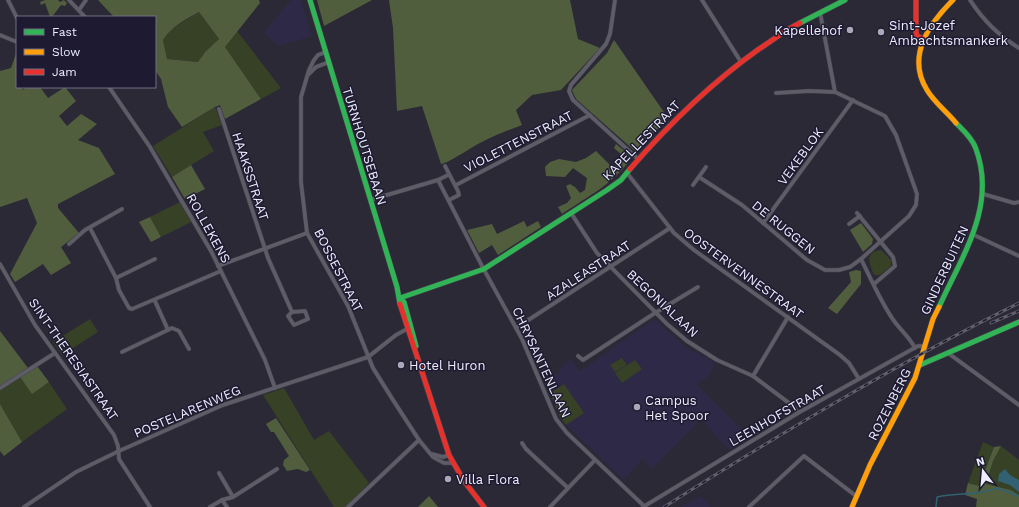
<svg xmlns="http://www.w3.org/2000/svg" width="1019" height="507" viewBox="0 0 1019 507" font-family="'Work Sans',sans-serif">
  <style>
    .built { fill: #2e2946 }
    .green { fill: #364125 }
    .forest { fill: #515e3e; fill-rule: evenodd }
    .water { fill: #316172 }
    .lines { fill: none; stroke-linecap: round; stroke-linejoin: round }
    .stream { stroke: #316172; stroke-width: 1.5 }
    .street-casing { stroke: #484752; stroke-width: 4.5 }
    .fast-casing { stroke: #484752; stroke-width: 6 }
    .slow-casing { stroke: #484752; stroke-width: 6 }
    .jam-casing { stroke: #484752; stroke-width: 6 }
    .street { stroke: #5e5d67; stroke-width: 3.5 }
    .fast { stroke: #30b455; stroke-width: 5 }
    .slow { stroke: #ff9f0a; stroke-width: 5 }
    .jam { stroke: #e5322d; stroke-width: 5 }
    .rail-casing { stroke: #615f69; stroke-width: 3 }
    .rail { stroke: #1d1a31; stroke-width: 1.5; stroke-dasharray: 4.5; stroke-linecap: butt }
    .poi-dot { fill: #aaa8b8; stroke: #1d1a31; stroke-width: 1.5 }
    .labels { text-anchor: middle; stroke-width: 3; stroke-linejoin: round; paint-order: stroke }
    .poi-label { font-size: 13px; fill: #eeedfe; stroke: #1d1a31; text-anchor: start }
    .street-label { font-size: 13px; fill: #eeedfe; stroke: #1d1a31 }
  </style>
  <rect width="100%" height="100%" fill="#2b2936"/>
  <g class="built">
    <polygon points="291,0 301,0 312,36 278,46 264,32"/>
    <polygon points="653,320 657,321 684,346 715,363 708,377 696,384 749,437 729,450 701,419 652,469 642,459 624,480 566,425 560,417 546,385 570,359 580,371"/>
    <polygon points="700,496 711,507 680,507 694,500"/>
  </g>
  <g class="green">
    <path d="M199 12 219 39 205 52 198 62 167 59 163 40C171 27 186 20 199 12Z"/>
    <polygon points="237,31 281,88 261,99 225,47"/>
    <polygon points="215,107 222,125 203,132 214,151 172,177 153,146"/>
    <polygon points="180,202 191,222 161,237 150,217"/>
    <path d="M881 250 891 260V266L880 275H874C869 264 864 252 881 250Z"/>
    <polygon points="90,319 98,332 62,355 53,342"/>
    <polygon points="622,358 627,365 615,372 610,365"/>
    <polygon points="635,360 642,369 622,383 615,373"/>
    <polygon points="20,377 32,393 49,382 67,409 22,442 0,404 0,390"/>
    <polygon points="564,384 584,413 566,425 560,417 552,398 554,395 552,392"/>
    <polygon points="284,388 314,440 329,431 369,483 346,507 334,507 263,395"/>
    <polygon points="983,442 994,447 979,486 968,483"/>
    <polygon points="1001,446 1019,460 1019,495 1011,490 986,484 993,461"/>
  </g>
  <g class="forest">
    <polygon points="45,0 58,0 60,2 64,0 67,3 65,6 61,5 52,17 50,17 45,3 41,5 40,2"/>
    <path d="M98 0H259L260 3 225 47 261 99 225 119 220 105 215 107 182 127 168 107 161 79 155 70V17H114ZM199 12 219 39 205 52 198 62 167 59 163 40C171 27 186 19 199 12Z"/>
    <polygon points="317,0 372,0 324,26"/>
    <path d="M389 0H570L578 39 600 48 561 90 532 95 516 110 522 125C509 130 495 135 482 142 471 147 451 162 441 164L422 106 397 111 393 28Z"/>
    <polygon points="614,40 668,118 636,152 576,99 572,90 607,53"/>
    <polygon points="17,51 17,87 23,87 22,90 27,87 40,87 48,98 65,87 76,101 59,116 67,126 81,114 97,124 78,140 99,148 115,174 58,204 58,208 79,233 61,247 71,263 51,275 43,264 15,282 10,274 37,223 27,198 0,207 0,71 11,68"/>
    <path d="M616 144 632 157C615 183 587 197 562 214L558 207 567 203 571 198 566 186 570 184 575 187 580 193 585 190 587 178 573 168 565 177 546 176 545 167 550 162 559 159 576 162 586 158 596 151 613 168 624 157 614 148Z"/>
    <polygon points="191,165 205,189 185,199 172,177"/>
    <polygon points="150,217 161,237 151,242 139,222"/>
    <polygon points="524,221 527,227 538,221 541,227 498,255 492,245 479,253 467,230 492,224 497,234"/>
    <polygon points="861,223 873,239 872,244 863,252 850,230"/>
    <polygon points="856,270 861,271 861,284 837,314 828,308 851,282 849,272"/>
    <polygon points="0,331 28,368 31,370 37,366 49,382 32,394 20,377 0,390"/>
    <polygon points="0,404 22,442 4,456 0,451"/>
    <polygon points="276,418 310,470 306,472 298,469 287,471 283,465 284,460 289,456 274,432 271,432 266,424"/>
    <polygon points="1001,446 993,461 986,484 1011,490 1019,495 1019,507 976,507 977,499 965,495 968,483 979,486 994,447"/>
    <polygon points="429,496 438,507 418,507"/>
  </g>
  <polygon class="water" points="1005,469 1010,475 1019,480 1019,492 1010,485 998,481 999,474"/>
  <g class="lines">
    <path class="stream" d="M936 507 937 497 942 496C960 493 981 495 997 488L1019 496"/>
    <g class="street-casing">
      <g id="street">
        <polyline points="8,0 17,18"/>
        <polyline points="69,0 85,17"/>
        <polyline points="615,0 610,34 606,44 571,85 569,91 573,100 638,159"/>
        <polyline points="702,0 741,62"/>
        <path d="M970 0C983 20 999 36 1019 48"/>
        <polyline points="79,10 86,0"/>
        <polyline points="820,12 835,92"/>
        <polyline points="0,35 17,42"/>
        <polyline points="326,52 318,55 314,60 309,70 301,97 301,182 307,233 348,306 373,368 393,400 419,440 433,457 444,463 453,463"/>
        <polyline points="309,74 316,67 329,62"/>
        <polyline points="109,87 150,147 211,251 265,360 275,388"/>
        <polyline points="219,109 268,258 292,312 305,311 308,319 294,325 288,316 292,312"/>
        <polyline points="445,166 458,191 459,195 449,200"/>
        <polyline points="627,173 674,233 694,250 840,355 849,363 859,379"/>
        <polyline points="699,177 742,205 807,260 825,270 839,270 850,267 861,259 909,216 916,205 917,194 896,135 885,116 835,92 809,91 776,93"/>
        <polyline points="438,180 482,266 522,339 556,419 567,433 644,506"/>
        <polyline points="456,185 590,115"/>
        <polyline points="693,185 706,167"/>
        <polyline points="983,194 1014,203 1019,202"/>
        <polyline points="370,200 438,180 448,175"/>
        <polyline points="571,213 597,253 667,324 687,341 717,360 753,376 793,406 798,413"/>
        <polyline points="857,213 893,257 895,266 874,284"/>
        <polyline points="763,223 853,100"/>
        <polyline points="849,224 860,216"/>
        <polyline points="90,228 116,278 119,290 129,308 132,309 221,271"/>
        <polyline points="974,235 1019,256"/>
        <polyline points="69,244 85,230 122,209"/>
        <path d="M861 259C871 279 880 300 892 318 899 329 909 336 915 348"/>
        <polyline points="0,264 35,325 114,435 118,446 119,459 150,507"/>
        <polyline points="218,266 307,233"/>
        <polyline points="116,278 155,259"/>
        <polyline points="155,301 168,330"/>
        <polyline points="516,328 670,228"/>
        <polyline points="122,352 172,328 179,331 189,349"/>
        <polyline points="948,353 1019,405"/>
        <polyline points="578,356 583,360 655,313 698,287"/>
        <polyline points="753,376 788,317"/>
        <polyline points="0,388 55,353"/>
        <polyline points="522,443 526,449 568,488"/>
        <polyline points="432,454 443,457 449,455"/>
        <polyline points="219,473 233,497"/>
        <polyline points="222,500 227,507"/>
        <polyline points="24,507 76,472 119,451 223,405 368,357 396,335 407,329"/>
        <polyline points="210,507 222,500 233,497 277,469"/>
        <polyline points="348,507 419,440"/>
        <polyline points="550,507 595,460"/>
        <polyline points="643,507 798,413 918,346 925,346"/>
        <polyline points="749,507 804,456 856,496"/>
      </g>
    </g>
    <g class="fast-casing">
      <g id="fast">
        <polyline points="310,0 397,287 400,304"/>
        <polyline points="800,23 845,0"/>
        <polyline points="400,298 484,269 607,190 621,180 630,169"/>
        <polyline points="400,298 404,302 416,346"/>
        <path d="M939 307C962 256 997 206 976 149 973 139 963 130 956 123"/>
        <polyline points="920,365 1019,322"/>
      </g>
    </g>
    <g class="slow-casing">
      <g id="slow">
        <path d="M953 0C929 24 906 56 927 90 934 102 947 112 956 123"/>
        <polyline points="852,507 870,465 915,378 933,319 939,307"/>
      </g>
    </g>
    <g class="jam-casing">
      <g id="jam">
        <polyline points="916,0 916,32 917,36 923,39"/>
        <path d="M630 169C669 124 711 83 759 49 773 40 785 30 800 23"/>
        <polyline points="400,304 449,455 464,481 484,507"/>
      </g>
    </g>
    <use href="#street" class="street"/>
    <use href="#fast" class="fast"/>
    <use href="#slow" class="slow"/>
    <use href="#jam" class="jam"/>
    <g class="rail-casing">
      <g id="rail">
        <polyline points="991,323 1019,311"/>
        <path d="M664 507C780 434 896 364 1019 303"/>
      </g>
    </g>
    <use href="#rail" class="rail"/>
  </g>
  <g class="poi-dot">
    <circle cx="850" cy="30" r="4"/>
    <circle cx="881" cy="32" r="4"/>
    <circle cx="401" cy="365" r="4"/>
    <circle cx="637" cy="407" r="4"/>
    <circle cx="448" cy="479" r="4"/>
  </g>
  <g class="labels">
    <g class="poi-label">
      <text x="889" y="30">Sint-Jozef<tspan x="889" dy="15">Ambachtsmankerk</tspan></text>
      <text x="842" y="35" text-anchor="end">Kapellehof</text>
      <text x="409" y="370">Hotel Huron</text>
      <text x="645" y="405">Campus<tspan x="645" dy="15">Het Spoor</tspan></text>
      <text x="456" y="484">Villa Flora</text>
    </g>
    <g class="street-label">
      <text transform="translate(641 140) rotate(-46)" y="5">KAPELLESTRAAT</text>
      <text transform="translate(518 141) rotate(-27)" y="5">VIOLETTENSTRAAT</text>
      <text transform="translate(365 146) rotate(73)" y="5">TURNHOUTSEBAAN</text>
      <text transform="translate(800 156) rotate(-54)" y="5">VEKEBLOK</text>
      <text transform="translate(251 176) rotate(72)" y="5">HAAKSSTRAAT</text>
      <text transform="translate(784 227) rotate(39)" y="5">DE RUGGEN</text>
      <text transform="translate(209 228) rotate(61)" y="5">ROLLEKENS</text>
      <text transform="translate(339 270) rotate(63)" y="5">BOSSESTRAAT</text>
      <text transform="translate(588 270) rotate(-33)" y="5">AZALEASTRAAT</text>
      <text transform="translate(944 270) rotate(-65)" y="5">GINDERBUITEN</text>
      <text transform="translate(744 273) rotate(36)" y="5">OOSTERVENNESTRAAT</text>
      <text transform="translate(663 303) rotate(43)" y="5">BEGONIALAAN</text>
      <text transform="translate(74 359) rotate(55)" y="5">SINT-THERESIASTRAAT</text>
      <text transform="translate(542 362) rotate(65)" y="5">CHRYSANTENLAAN</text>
      <text transform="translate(889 404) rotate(-63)" y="5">ROZENBERG</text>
      <text transform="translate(187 411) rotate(-23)" y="5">POSTELARENWEG</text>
      <text transform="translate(777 415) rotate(-30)" y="5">LEENHOFSTRAAT</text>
    </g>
  </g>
  <rect x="16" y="16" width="140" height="72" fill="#1d1a31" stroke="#716e83"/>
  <rect x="24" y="29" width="20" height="6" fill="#30b455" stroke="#716e83"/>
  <text x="52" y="36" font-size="12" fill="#eeedfe">Fast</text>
  <rect x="24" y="49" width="20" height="6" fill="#ff9f0a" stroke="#716e83"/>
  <text x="52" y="56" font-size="12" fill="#eeedfe">Slow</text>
  <rect x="24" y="69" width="20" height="6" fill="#e5322d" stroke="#716e83"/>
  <text x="52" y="76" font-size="12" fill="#eeedfe">Jam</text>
  <g transform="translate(983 471) rotate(344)" stroke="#1d1a31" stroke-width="3" paint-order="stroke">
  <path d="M0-3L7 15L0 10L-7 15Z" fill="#eeedfe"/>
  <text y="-6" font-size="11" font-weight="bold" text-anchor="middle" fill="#eeedfe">N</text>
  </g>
</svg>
